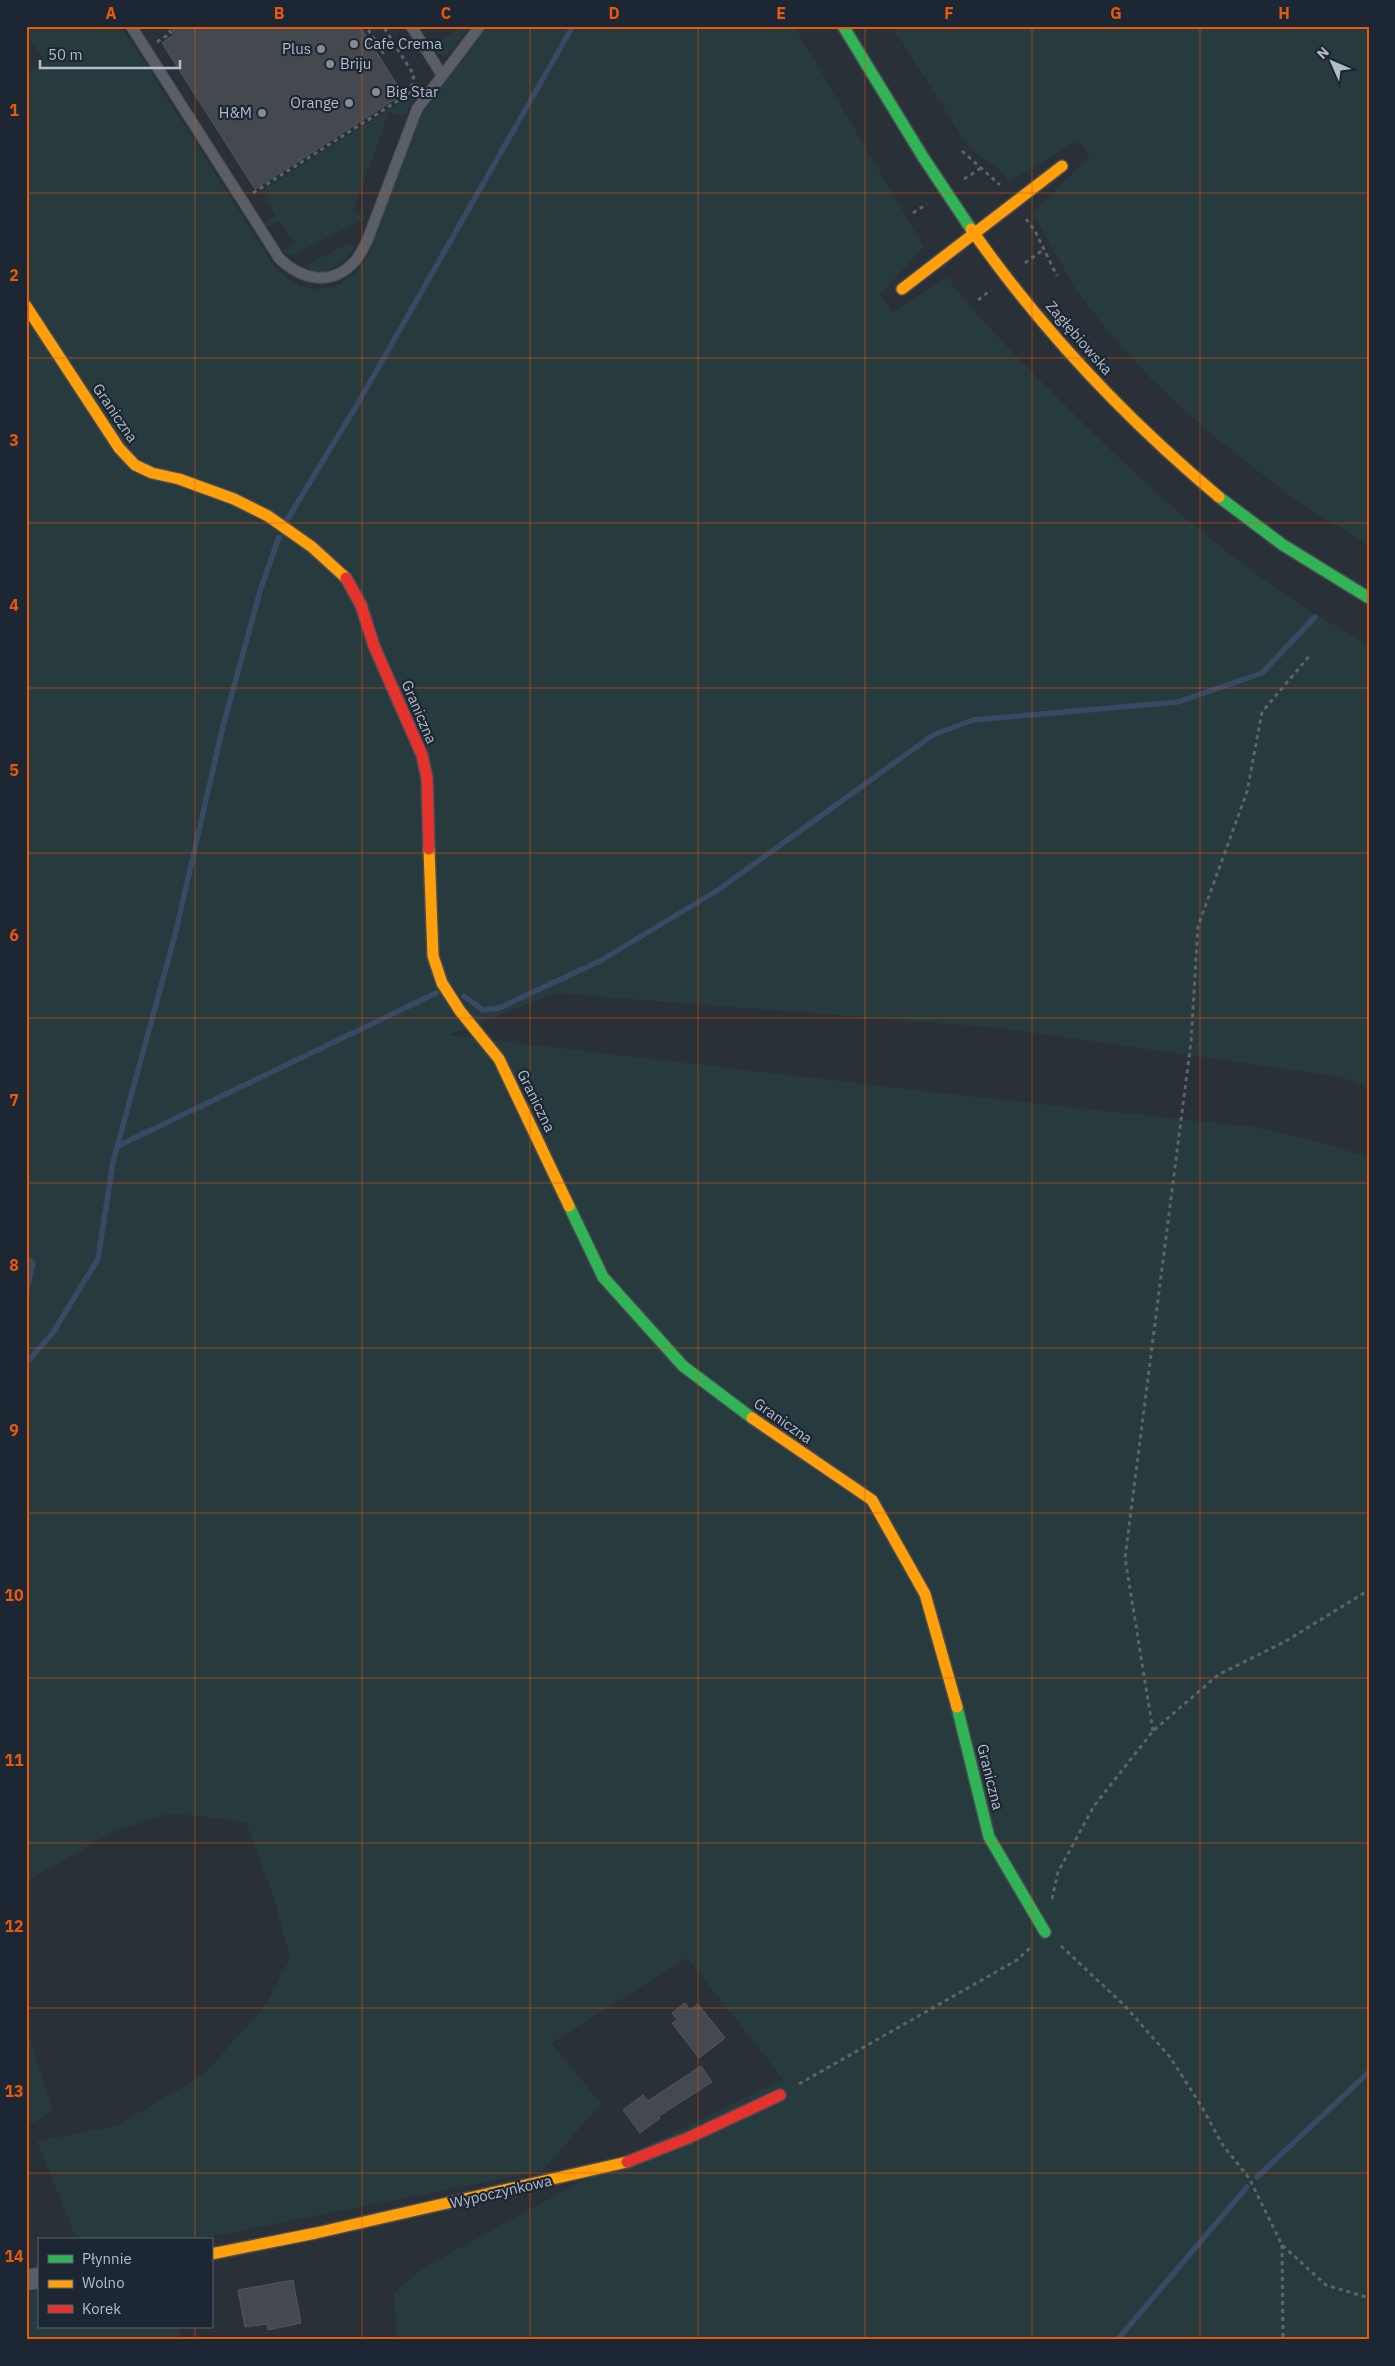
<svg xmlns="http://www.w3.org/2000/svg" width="1395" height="2366" viewBox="0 0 1395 2366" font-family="'IBM Plex Sans',sans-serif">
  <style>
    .green { fill: #273a3e }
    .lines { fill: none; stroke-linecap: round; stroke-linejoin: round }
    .stream { stroke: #384963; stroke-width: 5.5 }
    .building { fill: #444950; stroke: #52575f }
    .lane-casing { stroke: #484c53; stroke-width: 12 }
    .street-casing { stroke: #484c53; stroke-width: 22 }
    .fast-casing { stroke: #484c53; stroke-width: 14 }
    .slow-casing { stroke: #484c53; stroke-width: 14 }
    .jam-casing { stroke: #484c53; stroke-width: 14 }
    .path { stroke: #5d636a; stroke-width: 3; stroke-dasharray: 4 4; stroke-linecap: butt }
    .lane { stroke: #5a5e66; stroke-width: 10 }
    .street { stroke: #5a5e66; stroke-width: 20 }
    .fast { stroke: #30b455; stroke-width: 11 }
    .slow { stroke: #ff9f0a; stroke-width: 11 }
    .jam { stroke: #e5322d; stroke-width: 11 }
    .grid { fill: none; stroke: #e8590c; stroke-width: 1; stroke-opacity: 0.55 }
    .poi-dot { fill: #848b96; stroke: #1d2633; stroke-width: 2 }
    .labels { text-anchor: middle; stroke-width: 4.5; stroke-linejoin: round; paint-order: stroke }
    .poi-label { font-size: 15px; fill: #b4bcc9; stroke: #1d2633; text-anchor: start }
    .street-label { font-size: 15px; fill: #b4bcc9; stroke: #1d2633 }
    .neatline { fill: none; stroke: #e8590c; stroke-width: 2 }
    .grid-label { font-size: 16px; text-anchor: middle; font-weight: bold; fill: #e8590c }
  </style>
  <rect width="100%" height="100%" fill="#2a3038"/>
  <g class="green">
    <path d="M26 26H121L274 266C301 297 338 297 364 263L423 112 488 26H794L924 247 880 294 892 313 947 277C978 320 1017 356 1054 394 1151 492 1246 579 1369 645V1089L1342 1077 1001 1028 555 993 449 1035 975 1097 1255 1127 1312 1140 1369 1157V2340H397L394 2293 423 2268 638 2150 783 2079 687 1958 551 2043 601 2104 542 2171 194 2240H77L37 2141 116 2126 203 2075 265 2006 290 1959 274 1898 246 1822 170 1813 113 1832 26 1882V73L45 61 26 33Z"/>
    <polygon points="463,26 467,27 467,31 448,54 443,56 437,53 435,48 436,43"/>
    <polygon points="892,26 1369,26 1369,545 1299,503 1210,433 1152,380 1110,334 1076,290 1033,213 1090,157 1078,139 1053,156 1008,181 996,167 974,152 959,132"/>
    <path d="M414 93 417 95 403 117 389 112 353 211 366 216 364 219 299 252C293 255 288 256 282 251L294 243 279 220 267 227 264 222 276 215 261 191Z"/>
    <path d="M349 243 353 246V250C343 263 325 278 308 269L307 267 311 263Z"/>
    <polygon points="26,2027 53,2111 31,2124 26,2113"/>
    <polygon points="39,2265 39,2327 179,2327 180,2340 26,2340 26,2268"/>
  </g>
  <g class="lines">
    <g class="stream">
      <polyline points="287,520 358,403 573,26"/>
      <polyline points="464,996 483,1010 499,1008 600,961 718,890 933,735 973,720 1178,702 1262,673 1315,617"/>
      <polyline points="118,1146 436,993"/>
      <polyline points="26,1258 33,1263 26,1293"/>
      <polyline points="26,1363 52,1334 98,1259 113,1162 175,935 223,726 261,588 279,537"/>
      <polyline points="1257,2177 1369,2072"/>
      <polyline points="1117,2340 1247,2187"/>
    </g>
  </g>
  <g class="building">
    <polygon points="170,26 360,26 403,94 255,189 162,43 175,34"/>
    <polygon points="685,2003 690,2010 698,2004 725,2038 699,2058 672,2023 677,2020 672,2013"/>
    <polygon points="701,2066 712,2082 659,2116 660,2118 640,2133 623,2110 643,2095 648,2101"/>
    <polygon points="293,2280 301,2323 268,2330 267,2324 245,2327 238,2290"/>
  </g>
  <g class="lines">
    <g class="lane-casing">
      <g id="lane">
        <path d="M131 26 279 258C301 280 332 287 355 261 360 256 363 248 367 241L417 109 480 26"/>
        <polyline points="411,26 442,75"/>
      </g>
    </g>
    <g class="street-casing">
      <polyline id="street" points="26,2280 39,2278"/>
    </g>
    <g class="fast-casing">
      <g id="fast">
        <polyline points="843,26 923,157 971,229"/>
        <polyline points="1219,497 1283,545 1369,598"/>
        <polyline points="569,1206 603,1277 683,1366 752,1418"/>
        <polyline points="957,1707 989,1837 1045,1932"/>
      </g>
    </g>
    <g class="slow-casing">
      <g id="slow">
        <path d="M971 229C1041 329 1126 419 1219 497"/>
        <polyline points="902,289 1062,166"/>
        <polyline points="26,306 119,448 135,465 152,473 179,479 234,499 268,516 312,547 346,578"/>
        <polyline points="429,849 433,956 442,983 460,1011 499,1059 569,1206"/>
        <polyline points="752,1418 872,1500 925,1594 957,1707"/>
        <polyline points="211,2254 316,2233 627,2162"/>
      </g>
    </g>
    <g class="jam-casing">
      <g id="jam">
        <polyline points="346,578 361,605 374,646 422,755 427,778 429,849"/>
        <polyline points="627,2162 688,2138 780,2095"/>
      </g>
    </g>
    <g class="path">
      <polyline points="377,26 369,31 383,53 379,56"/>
      <polyline points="157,42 171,33 166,26"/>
      <polyline points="962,151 1000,185"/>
      <polyline points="964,179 981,168"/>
      <polyline points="253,193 410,93 414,75 383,26"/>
      <polyline points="913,213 927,204"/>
      <polyline points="1026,219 1035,231 1057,276"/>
      <polyline points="1025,263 1043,250"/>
      <polyline points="978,300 991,290"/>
      <polyline points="1153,1731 1125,1558 1191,1042 1198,926 1247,792 1262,712 1311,654"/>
      <polyline points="1052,1899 1058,1872 1094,1806 1153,1731 1218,1675 1286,1641 1369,1590"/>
      <polyline points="1061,1946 1124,2005 1170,2057 1202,2107 1222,2144 1249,2178 1282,2245 1326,2285 1369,2298"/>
      <polyline points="799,2084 1017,1960 1030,1948"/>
      <polyline points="1282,2245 1283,2340"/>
    </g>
    <use href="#lane" class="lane"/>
    <use href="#street" class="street"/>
    <use href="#fast" class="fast"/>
    <use href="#slow" class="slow"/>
    <use href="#jam" class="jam"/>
  </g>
  <path class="grid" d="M195 26V2240M362 26V2340M530 26V2340M698 26V2340M865 26V2340M1032 26V2340M1200 26V2340M26 193H1369M26 358H1369M26 523H1369M26 688H1369M26 853H1369M26 1018H1369M26 1183H1369M26 1348H1369M26 1513H1369M26 1678H1369M26 1843H1369M26 2008H1369M26 2173H1369M195 2327V2340"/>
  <g class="poi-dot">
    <circle cx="354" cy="44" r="5"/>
    <circle cx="321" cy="49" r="5"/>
    <circle cx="330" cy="64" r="5"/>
    <circle cx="376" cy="92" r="5"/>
    <circle cx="349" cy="103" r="5"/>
    <circle cx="262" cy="113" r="5"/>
  </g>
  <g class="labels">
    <g class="poi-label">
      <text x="364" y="49">Cafe Crema</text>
      <text x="311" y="54" text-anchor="end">Plus</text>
      <text x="340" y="69">Briju</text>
      <text x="386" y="97">Big Star</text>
      <text x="339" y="108" text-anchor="end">Orange</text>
      <text x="252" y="118" text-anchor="end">H&amp;M</text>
    </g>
    <g class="street-label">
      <text transform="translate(1079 338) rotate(49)" y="5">Zagłębiowska</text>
      <text transform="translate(115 413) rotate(56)" y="5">Graniczna</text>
      <text transform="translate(419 712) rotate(67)" y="5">Graniczna</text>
      <text transform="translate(536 1101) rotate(64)" y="5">Graniczna</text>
      <text transform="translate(783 1421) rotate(35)" y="5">Graniczna</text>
      <text transform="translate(990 1777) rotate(76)" y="5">Graniczna</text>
      <text transform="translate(501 2192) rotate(-13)" y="5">Wypoczynkowa</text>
    </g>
  </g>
  <rect width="1395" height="2366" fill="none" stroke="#1d2633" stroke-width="55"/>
  <rect x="38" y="2238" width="175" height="90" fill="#1d2633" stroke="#59626f"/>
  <rect x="48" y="2255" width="25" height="8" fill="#30b455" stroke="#59626f"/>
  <text x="82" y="2264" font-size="15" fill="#b4bcc9">Płynnie</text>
  <rect x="48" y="2280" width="25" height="8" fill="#ff9f0a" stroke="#59626f"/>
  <text x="82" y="2288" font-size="15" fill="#b4bcc9">Wolno</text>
  <rect x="48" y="2305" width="25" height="8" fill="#e5322d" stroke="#59626f"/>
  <text x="82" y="2314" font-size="15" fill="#b4bcc9">Korek</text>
  <g transform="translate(1332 62) rotate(315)" stroke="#1d2633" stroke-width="4" paint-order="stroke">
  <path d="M0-4L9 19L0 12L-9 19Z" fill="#b4bcc9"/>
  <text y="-8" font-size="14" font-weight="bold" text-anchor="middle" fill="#b4bcc9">N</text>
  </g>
  <path d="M40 60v8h140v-8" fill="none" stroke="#b4bcc9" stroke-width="2.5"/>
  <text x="48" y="60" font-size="15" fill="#b4bcc9" stroke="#1d2633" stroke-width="4" paint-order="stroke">50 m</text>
  <rect x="28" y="28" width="1340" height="2310" class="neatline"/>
  <g class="grid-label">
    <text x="111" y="19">A</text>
    <text x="279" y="19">B</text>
    <text x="446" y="19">C</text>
    <text x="614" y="19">D</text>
    <text x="781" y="19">E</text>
    <text x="949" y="19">F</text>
    <text x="1116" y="19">G</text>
    <text x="1284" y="19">H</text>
    <text x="14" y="116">1</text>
    <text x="14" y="281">2</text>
    <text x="14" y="446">3</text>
    <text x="14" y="611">4</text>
    <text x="14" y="776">5</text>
    <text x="14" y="941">6</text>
    <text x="14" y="1106">7</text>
    <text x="14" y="1271">8</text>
    <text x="14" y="1436">9</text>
    <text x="14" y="1601">10</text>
    <text x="14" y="1766">11</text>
    <text x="14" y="1932">12</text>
    <text x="14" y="2097">13</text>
    <text x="14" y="2262">14</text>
  </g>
</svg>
